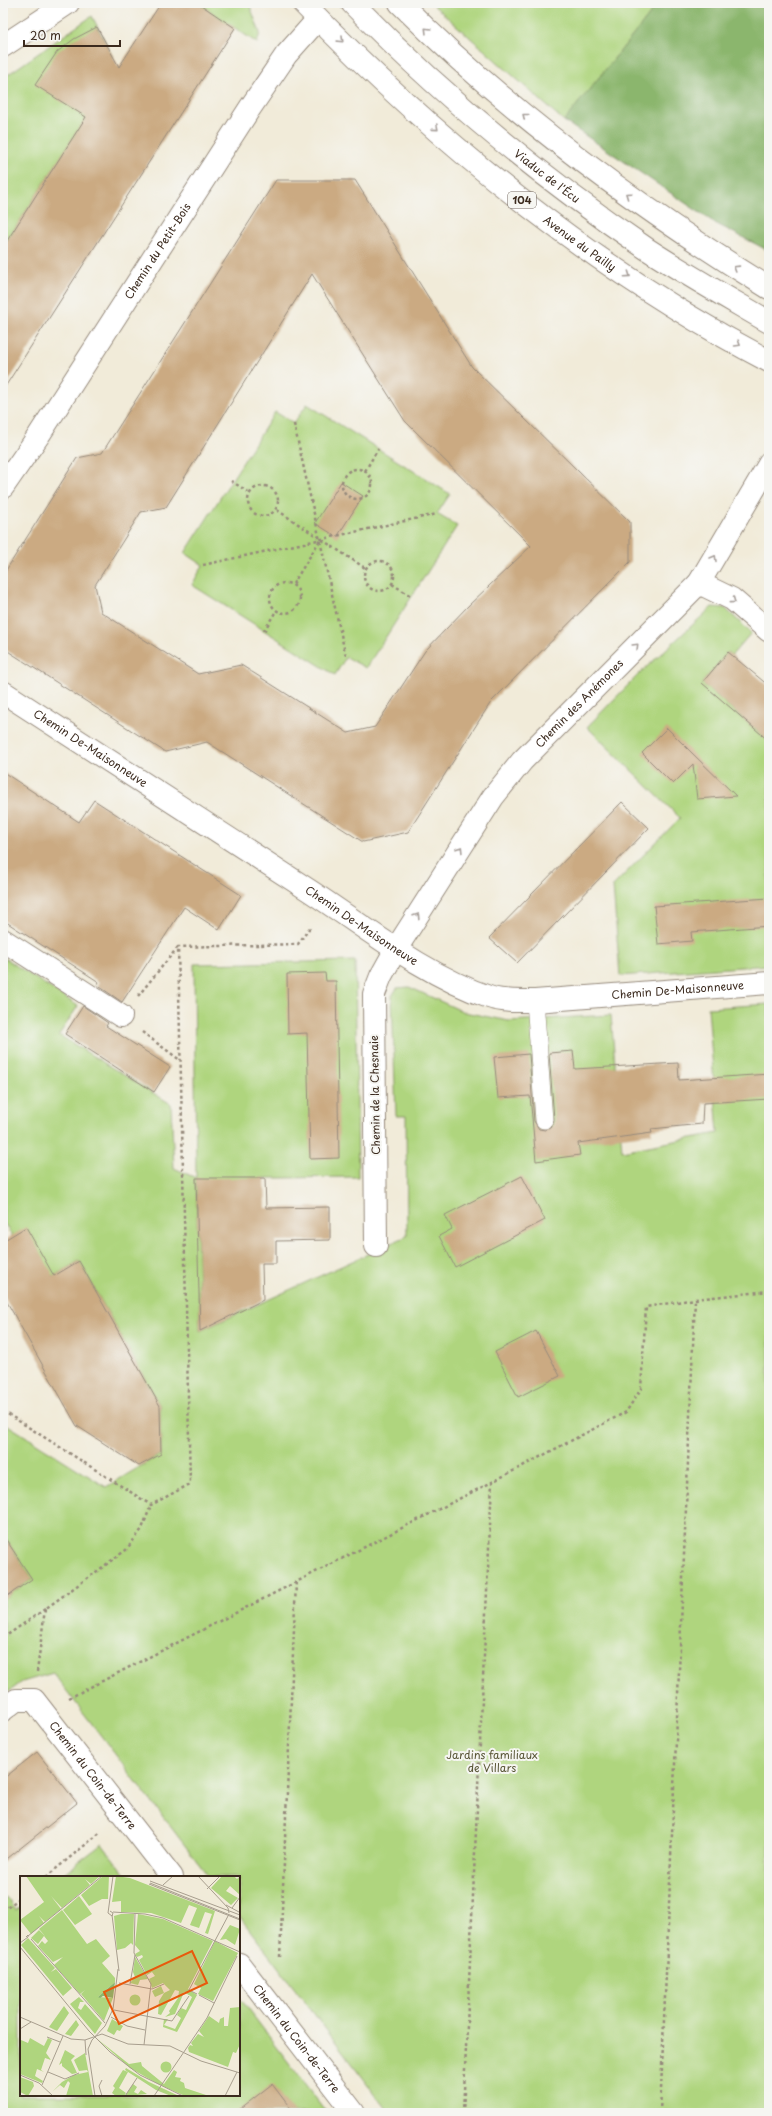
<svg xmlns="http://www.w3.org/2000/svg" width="772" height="2116" viewBox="0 0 772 2116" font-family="'Playpen Sans',sans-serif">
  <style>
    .green { fill: #afd57e; stroke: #75804e }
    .forest { fill: #8bb66d; stroke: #637046 }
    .building { fill: #cbaa82; fill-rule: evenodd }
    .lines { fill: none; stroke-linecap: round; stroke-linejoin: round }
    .service-casing { stroke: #968a7c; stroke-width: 18 }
    .pedestrian-casing { stroke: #968a7c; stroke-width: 24 }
    .minor-casing { stroke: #968a7c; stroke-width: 24 }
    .primary-casing { stroke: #968a7c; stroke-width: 24 }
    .path { stroke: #968a7c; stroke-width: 2.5; stroke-dasharray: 3 3; stroke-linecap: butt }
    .service { stroke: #fff; stroke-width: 17 }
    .pedestrian { stroke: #fff; stroke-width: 22 }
    .minor { stroke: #fff; stroke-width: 22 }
    .primary { stroke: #fff; stroke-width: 22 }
    .oneway { stroke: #a79f9a }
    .labels { text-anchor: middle; stroke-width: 4; stroke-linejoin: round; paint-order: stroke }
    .shield { fill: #f6f6f2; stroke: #73675e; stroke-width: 1 }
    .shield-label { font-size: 10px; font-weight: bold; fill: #3b2a1e }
    .street-label { font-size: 11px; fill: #3b2a1e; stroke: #f6f6f2 }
    .park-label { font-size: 11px; fill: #585536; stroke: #f6f6f2 }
    .inset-road { fill: none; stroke: #a89e8e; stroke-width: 1 }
    .view { fill: #e8590c; fill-opacity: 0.15; stroke: #e8590c; stroke-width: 2 }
    .inset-edge { fill: none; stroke: #3b2a1e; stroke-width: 2 }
  </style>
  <rect width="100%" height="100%" fill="#f6f6f2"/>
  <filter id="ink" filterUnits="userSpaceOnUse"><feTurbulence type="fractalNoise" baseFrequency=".025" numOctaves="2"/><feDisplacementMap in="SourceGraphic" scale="8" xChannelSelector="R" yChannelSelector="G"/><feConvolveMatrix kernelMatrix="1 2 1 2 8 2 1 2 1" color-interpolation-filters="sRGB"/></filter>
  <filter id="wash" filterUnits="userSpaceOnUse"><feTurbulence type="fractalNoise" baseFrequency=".012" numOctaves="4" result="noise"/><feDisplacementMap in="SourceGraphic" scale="16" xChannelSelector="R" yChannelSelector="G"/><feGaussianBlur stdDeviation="0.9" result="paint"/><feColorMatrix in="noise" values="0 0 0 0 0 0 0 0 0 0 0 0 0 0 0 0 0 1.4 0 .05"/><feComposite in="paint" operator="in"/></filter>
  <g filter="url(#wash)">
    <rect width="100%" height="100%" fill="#f1ebd9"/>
    <g class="green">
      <polygon points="198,3 249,3 260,33 257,43"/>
      <polygon points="431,3 659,3 564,121"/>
      <polygon points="92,16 113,57 114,74 3,247 3,78"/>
      <polygon points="307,404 450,494 437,514 457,526 366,668 346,657 335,675 192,585 203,565 185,553 275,412 294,423"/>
      <polygon points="712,607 725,608 751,633 732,655 728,652 702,683 769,741 769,965 620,976 613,886 680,818 587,727 639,674"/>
      <polygon points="3,957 78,1006 59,1035 171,1104 174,1168 196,1178 194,964 355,961 358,1177 196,1179 200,1331 407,1236 406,1116 396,1116 392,996 397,988 409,987 464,1012 509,1021 611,1015 622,1151 718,1133 708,1008 769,1004 769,2113 390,2113 239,1916 239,1877 209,1877 53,1673 22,1682 3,1696 3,1599 32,1579 3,1535 3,1422 106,1487 161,1454 160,1406 79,1261 54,1276 12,1236 3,1221"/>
      <polygon points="102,1844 127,1877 59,1877"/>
      <polygon points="6,1897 16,1910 21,1907 21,2095 239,2095 239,1997 327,2113 3,2113 3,1899"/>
    </g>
    <polygon class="forest" points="659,3 769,3 769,251 715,223 564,121"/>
    <g id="blocks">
      <g class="building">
        <polygon points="161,3 198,3 235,28 3,390 3,247 86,117 35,85 57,52 74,39 97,27 119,67"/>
        <path d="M276 180H355L472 367 630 522V562L491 702 408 832 363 842 207 742 165 752 3 648V575L77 458 102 453ZM312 274 405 421 531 546 468 606 425 651 375 727 348 733 241 665 198 674 101 612 95 585 141 512 166 507Z"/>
        <polygon points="341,482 363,496 337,537 315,523"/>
        <polygon points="728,652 769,686 769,741 702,683"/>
        <polygon points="667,728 692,753 736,796 697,799 693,764 673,784 642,753"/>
        <polygon points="3,772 79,822 94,800 241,895 219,930 184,907 122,1002 97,985 99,982 3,920"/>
        <polygon points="622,802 649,828 517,963 489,938"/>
        <polygon points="769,898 769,926 691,932 692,941 658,944 654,906"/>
        <polygon points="325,973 326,981 336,981 339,1158 310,1159 307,1033 288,1034 287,974"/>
        <polygon points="83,1006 108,1023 106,1026 170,1067 154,1092 65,1034"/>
        <polygon points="573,1051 575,1069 678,1063 679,1080 769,1074 769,1099 703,1103 702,1124 651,1129 652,1133 578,1143 580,1155 536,1161 530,1096 498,1098 494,1057 529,1054 534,1121 539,1129 545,1130 553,1125 554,1119 549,1053"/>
        <polygon points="522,1176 545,1220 455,1267 439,1236 452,1229 445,1215"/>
        <polygon points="196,1178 265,1178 266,1208 330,1207 330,1240 276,1241 276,1264 262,1264 263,1300 200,1331"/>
        <polygon points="26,1227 54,1276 79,1261 160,1406 161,1454 139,1466 77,1426 3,1295 3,1241"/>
        <polygon points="536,1331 560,1376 518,1397 495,1352"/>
        <polygon points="3,1535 32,1579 3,1599"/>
        <polygon points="37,1752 77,1803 3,1862 3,1779"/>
        <polygon points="272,2084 294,2113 235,2113"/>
      </g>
    </g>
  </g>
  <g filter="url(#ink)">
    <use href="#blocks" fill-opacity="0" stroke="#968a7c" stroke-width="1"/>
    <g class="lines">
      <g class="service-casing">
        <polyline id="service" points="535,1001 544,1120"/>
      </g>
      <g class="pedestrian-casing">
        <polyline id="pedestrian" points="3,940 121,1016"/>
      </g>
      <g class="minor-casing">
        <g id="minor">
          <polyline points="3,46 68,3"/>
          <path id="s1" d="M3 487 39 435 250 108 286 55 318 19"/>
          <polyline points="699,583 732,599 769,631"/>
          <path id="s2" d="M3 692C105 757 206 823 307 889 364 926 424 975 489 997 503 1002 521 1001 535 1001L769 983"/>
          <path id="s3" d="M376 1246 374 994 381 976 396 949 493 797 522 761 699 583 769 464"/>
          <path id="s4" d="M3 1710 16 1700H34L172 1877"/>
          <path id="s5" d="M239 1964 354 2113"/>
        </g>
      </g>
      <g class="primary-casing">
        <g id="primary">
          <path id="s6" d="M303 3C438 143 596 271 769 361"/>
          <path id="s7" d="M352 3C441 95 541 177 647 249 687 275 728 298 769 322"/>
          <path d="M400 3C510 114 636 206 769 288"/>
        </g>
      </g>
      <g class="path">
        <polyline points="294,424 346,657"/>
        <circle cx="357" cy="484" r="15"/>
        <polyline points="365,471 378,449"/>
        <polyline points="231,481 250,493"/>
        <circle cx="263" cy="501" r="15"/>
        <polyline points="277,510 365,568"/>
        <circle cx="379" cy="576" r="15"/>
        <polyline points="203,565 437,514"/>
        <circle cx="285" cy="598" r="15"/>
        <polyline points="293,584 320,540"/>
        <polyline points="392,584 411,596"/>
        <polyline points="264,631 276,611"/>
        <polyline points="138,996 178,947"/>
        <polyline points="142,1032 180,1060"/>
        <polyline points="3,1411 151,1505 190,1484 178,947 298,944 311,926"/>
        <polyline points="3,1638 45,1609"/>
        <polyline points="37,1672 45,1609 126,1550 142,1529 151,1505"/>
        <polyline points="69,1698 492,1482"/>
        <polyline points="46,1877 101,1832"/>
        <polyline points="3,1911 21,1897"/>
        <polyline points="280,1957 296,1582"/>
        <polyline points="463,2113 492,1482 626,1412 641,1389 646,1307 695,1299 769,1291"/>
        <polyline points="660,2113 695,1299"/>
      </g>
      <use href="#service" class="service"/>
      <use href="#pedestrian" class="pedestrian"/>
      <use href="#minor" class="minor"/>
      <use href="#primary" class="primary"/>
    </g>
    <defs><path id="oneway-chevron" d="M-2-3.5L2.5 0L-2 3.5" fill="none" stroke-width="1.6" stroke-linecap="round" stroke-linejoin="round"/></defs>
    <g class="oneway">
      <use href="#oneway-chevron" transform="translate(427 30) rotate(-135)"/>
      <use href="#oneway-chevron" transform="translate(341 40) rotate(44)"/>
      <use href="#oneway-chevron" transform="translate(525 116) rotate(-141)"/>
      <use href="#oneway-chevron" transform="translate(436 128) rotate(41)"/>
      <use href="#oneway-chevron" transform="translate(628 195) rotate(-145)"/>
      <use href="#oneway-chevron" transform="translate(736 268) rotate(-148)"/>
      <use href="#oneway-chevron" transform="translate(628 275) rotate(34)"/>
      <use href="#oneway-chevron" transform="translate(738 344) rotate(31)"/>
      <use href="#oneway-chevron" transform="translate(714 558) rotate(-59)"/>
      <use href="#oneway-chevron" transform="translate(733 601) rotate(36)"/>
      <use href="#oneway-chevron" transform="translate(636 646) rotate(-45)"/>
      <use href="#oneway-chevron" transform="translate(460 849) rotate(-58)"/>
      <use href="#oneway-chevron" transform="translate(417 916) rotate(-57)"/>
    </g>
  </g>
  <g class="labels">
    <rect class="shield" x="508" y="192" width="28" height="16" rx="3"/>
    <g class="shield-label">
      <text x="522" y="204">104</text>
    </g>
    <g class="street-label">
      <text dy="4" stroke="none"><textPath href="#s7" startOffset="261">Viaduc de l'Écu</textPath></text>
      <text dy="4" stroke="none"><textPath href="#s6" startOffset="367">Avenue du Pailly</textPath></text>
      <text dy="4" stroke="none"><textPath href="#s1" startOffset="282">Chemin du Petit-Bois</textPath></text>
      <text dy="4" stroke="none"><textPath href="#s3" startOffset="610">Chemin des Anémones</textPath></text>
      <text dy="4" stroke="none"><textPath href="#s2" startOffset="104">Chemin De-Maisonneuve</textPath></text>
      <text dy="4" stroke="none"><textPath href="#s2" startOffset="428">Chemin De-Maisonneuve</textPath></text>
      <text dy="4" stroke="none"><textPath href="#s2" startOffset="764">Chemin De-Maisonneuve</textPath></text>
      <text transform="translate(375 1095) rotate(-91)" y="4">Chemin de la Chesnaie</text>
      <text dy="4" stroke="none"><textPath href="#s4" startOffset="130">Chemin du Coin-de-Terre</textPath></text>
      <text dy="4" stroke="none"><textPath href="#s5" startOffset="94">Chemin du Coin-de-Terre</textPath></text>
    </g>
    <g class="park-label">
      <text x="492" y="1759">Jardins familiaux<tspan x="492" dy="13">de Villars</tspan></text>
    </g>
  </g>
  <g transform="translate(20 1876)">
    <rect width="220" height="220" fill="#f1ebd9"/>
    <path d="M6 0H80L71 8 65 3 70 9 42 32 31 20 41 33 25 46 19 40 24 47 11 58 0 44 24 26ZM83 0H89L88 23H82L69 30 61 19ZM96 0 110 2 195 35 188 58 185 57 192 38 185 36 179 52 170 49 177 32 169 29 161 47 131 37 101 36V25L92 26ZM202 0H214L217 3 220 0V19L210 10 206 15 218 22 211 29 191 12ZM59 20 72 38 55 49 43 34ZM42 34 67 68 76 63 90 80 82 87 95 102V106L78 121 93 122 84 145 61 118 65 114 60 118 34 89 43 81 33 86 18 70 22 65 25 68 28 65 24 60 18 68 11 62 19 54 25 60 19 53ZM101 38H114L113 69 111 67 105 72 97 74 94 40ZM118 38 143 43 193 65 168 113 177 119 157 156 143 151 144 143H148L144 149 155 153 161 142 157 139 161 132 166 134 172 121 164 116 155 138 145 141 150 137 149 135 158 122 159 115 155 114 141 139 138 138 139 125 144 117 135 121 132 115 141 110 144 117 150 114 143 107 132 112 129 103 135 100 132 96 127 99 119 84 123 81 122 79 117 81 115 78 120 75 115 69ZM210 49 220 53 215 69 206 63 200 64ZM8 62 35 92 31 96 36 93 52 112 43 120 1 69ZM195 65 206 71 203 76 206 71 218 77 193 125 178 118 181 112 174 108ZM115 81 128 103 120 104 118 109 110 107 115 101 113 96ZM109.5 124a5.5 5.5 0 1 1 11 0a5.5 5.5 0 1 1-11 0ZM59 121 64 126H60L58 132 61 134 65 128 82 147 75 158 50 128ZM44 130 49 137 37 155 29 151ZM220 131V168L216 177 213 176 208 191 169 176 168 172 170 169 173 170 171 167 178 158 184 161 179 155 189 140 199 147 200 143 204 141V150H208L210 132ZM92 143 103 150 100 155 97 154 94 159 87 155ZM56 144 59 149 51 160 45 158ZM10 162 24 170 28 162 32 164 26 177 31 184 25 182 21 194 24 196 17 193 15 200 23 205 22 207 0 198V166L1 164 8 167ZM76 162 109 188 121 186 122 190 144 208 154 194 157 196 155 201 161 202 160 205 164 207 165 212 189 220H165L138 208 110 192ZM45 174 55 180 51 184 57 197 52 198 42 190V187L39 189ZM65 177 73 220H46L50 207 48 205 44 212 40 209 32 216 42 206 54 199 68 196 67 194 59 195 54 184ZM140.5 191a5.5 5.5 0 1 1 11 0a5.5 5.5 0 1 1-11 0ZM106 192 129 206 159 220H151L136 214 105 194ZM103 194 108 196 99 212 106 217 104 220H96L92 217 95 212 93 210ZM0 201 13 206 14 210 8 220 0 216ZM113 208 117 211 114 216 118 218 121 214 127 218 105 220Z" fill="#afd57e"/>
    <path d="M95 106 93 122 83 120 80 122 78 121Z" fill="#8bb66d"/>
    <path class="inset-road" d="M178 0 208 32 209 37M130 5 220 39M130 7 220 43M129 8 220 44M143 9 153 0H157M187 13 200 0M206 29 219 36M212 32 220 21M90 35 93 37 92 40 88 37 93 0M93 36 125 38 143 42 220 76M115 37 114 77 131 108 124 169M92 39 99 95M8 60 82 0M11 63 85 147M0 67 8 61V59L6 61M0 71 69 155 90 176 120 199 163 220M99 107 132 113 144 108M110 108 115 79M177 118 169 114 208 40M179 119 194 127M94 134 152 145 169 120M0 141 51 163 65 164 82 158 108 168 150 170 181 185 220 197M91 141 107 150 125 154M0 153 11 146M27 161 40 166M65 164 66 179M28 196 45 203 59 197M0 199 19 207 33 220M22 209 43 160M75 220 68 173 72 164 85 150 93 133 98 93M82 220 79 210 82 204M105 220 117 202M134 220 187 142 217 80M205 220 217 196"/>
    <path class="view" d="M172 75 187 107 99 148 84 116Z"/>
    <rect width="220" height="220" class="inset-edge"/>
  </g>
  <rect width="772" height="2116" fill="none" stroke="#f6f6f2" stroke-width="16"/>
  <path d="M24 40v6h96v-6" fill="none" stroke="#3b2a1e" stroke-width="2"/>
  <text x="30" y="40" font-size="12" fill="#3b2a1e" stroke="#f6f6f2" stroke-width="3" paint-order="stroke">20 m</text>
</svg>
